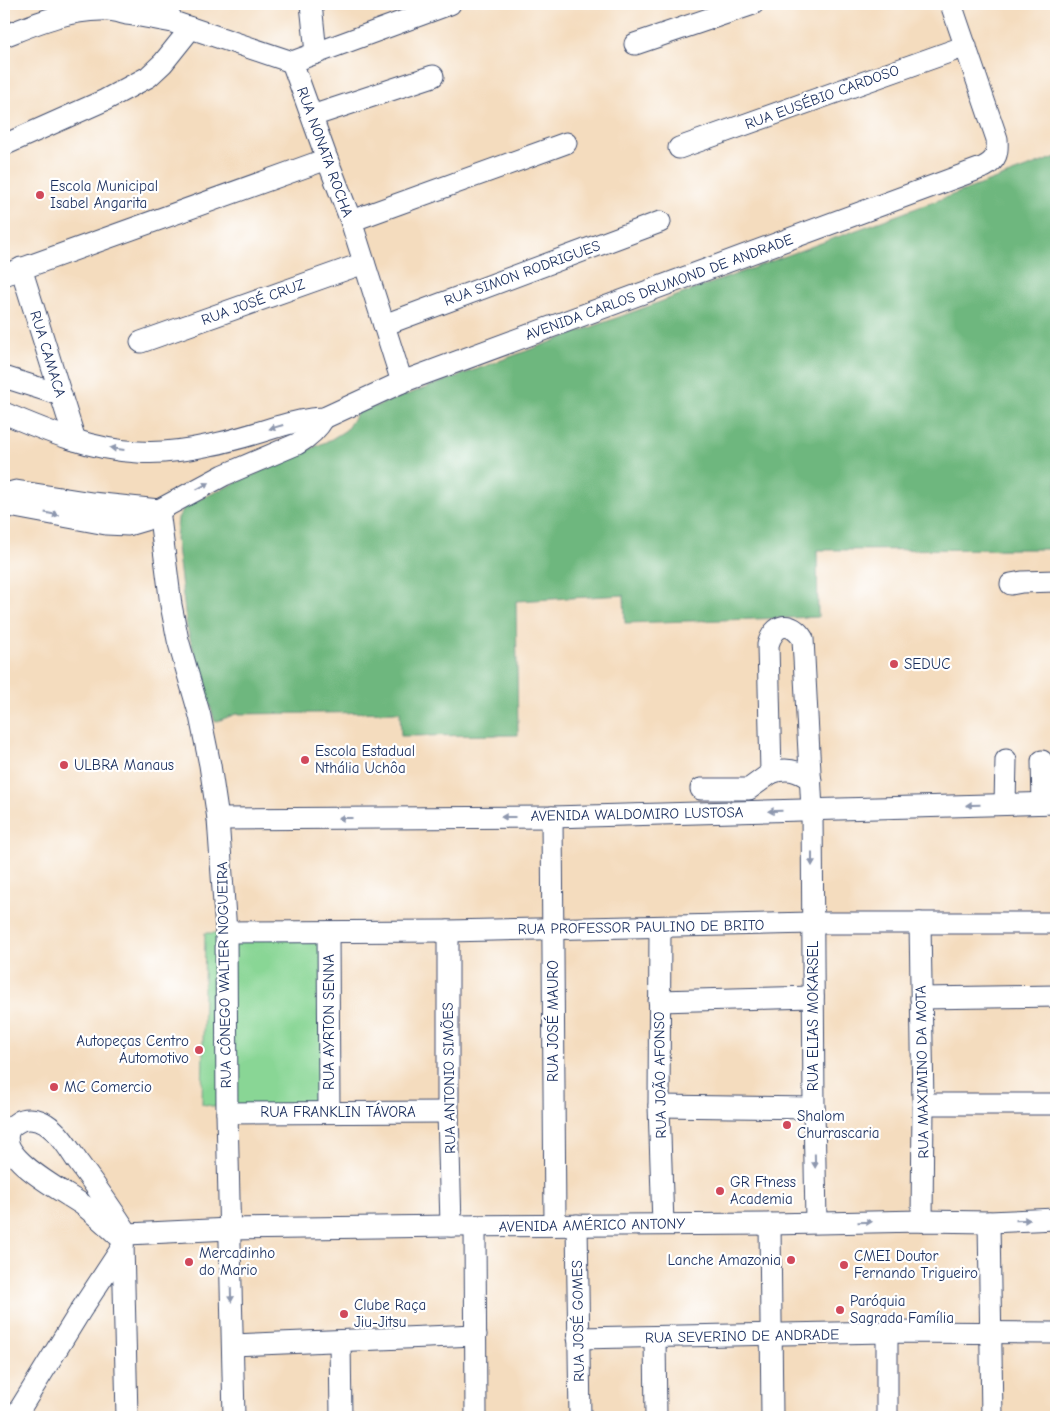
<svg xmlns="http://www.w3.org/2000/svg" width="1060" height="1421" viewBox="0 0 1060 1421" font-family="'Comic Neue',sans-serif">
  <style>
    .green { fill: #89d695; stroke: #52827a }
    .forest { fill: #6eb77e; stroke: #44736e }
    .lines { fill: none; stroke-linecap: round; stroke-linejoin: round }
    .minor-casing { stroke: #3c496c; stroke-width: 23 }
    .minor { stroke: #fff; stroke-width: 21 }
    .oneway { fill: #8d97ae }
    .poi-dot { fill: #d1495b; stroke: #fff; stroke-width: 2 }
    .labels { text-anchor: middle; stroke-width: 4.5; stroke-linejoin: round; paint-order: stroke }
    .street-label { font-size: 15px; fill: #1b2f5e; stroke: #fff }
    .poi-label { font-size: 15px; fill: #1b2f5e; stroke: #fff; text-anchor: start }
  </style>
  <rect width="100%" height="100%" fill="#fff"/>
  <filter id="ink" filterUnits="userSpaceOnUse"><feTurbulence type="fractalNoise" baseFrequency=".02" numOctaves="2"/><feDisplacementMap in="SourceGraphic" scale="10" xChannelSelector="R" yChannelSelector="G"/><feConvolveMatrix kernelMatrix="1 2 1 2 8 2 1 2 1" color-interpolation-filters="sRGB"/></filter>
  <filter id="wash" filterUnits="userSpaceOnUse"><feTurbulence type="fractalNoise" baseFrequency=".0096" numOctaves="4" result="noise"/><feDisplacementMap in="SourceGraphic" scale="20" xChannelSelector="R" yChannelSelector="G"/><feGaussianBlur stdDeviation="1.12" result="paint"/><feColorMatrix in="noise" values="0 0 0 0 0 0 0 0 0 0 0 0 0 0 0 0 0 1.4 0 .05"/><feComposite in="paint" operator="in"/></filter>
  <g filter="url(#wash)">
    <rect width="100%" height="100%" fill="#f4dcbe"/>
    <polygon class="green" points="205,933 325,934 324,1109 222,1108 202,1104"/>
    <polygon class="forest" points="1056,157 1056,549 817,550 818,617 625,623 624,595 516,601 518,735 401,736 400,712 236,714 215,722 187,628 176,539 178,518 185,506 330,440 346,430 357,413"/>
  </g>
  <g filter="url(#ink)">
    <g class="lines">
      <g class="minor-casing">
        <g id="minor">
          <polyline points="164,4 173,22 292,62"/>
          <polyline points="311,4 316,53"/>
          <path d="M4 36C35 24 67 10 101 10 110 9 119 12 127 14 143 16 158 19 173 22"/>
          <polyline points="635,44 753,4"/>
          <polyline points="292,62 327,159 351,221 402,382"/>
          <polyline points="292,62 450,4"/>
          <polyline points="312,116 433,76"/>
          <polyline points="4,145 105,100 148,77 163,63 191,28"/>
          <polyline points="679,148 966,46"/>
          <polyline points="351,221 566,143"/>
          <polyline points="21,268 75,440"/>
          <polyline points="4,275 327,159"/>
          <polyline points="384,325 660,222"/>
          <polyline points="141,342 364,263"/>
          <polyline points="4,377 61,395"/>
          <path d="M4 413C46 431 92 450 138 452 162 454 187 450 210 445 232 441 254 434 276 427 291 423 307 418 324 418L402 382 984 167C997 160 998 153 997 139L951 4"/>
          <path d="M4 505 106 524 128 525 145 520 159 510 224 475 297 444C309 437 317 430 324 418"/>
          <polyline points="6,506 6,498 9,493 16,491 92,503 159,510 171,605 178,640 200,716 210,765 218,819 226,932 227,1113 234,1417"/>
          <polyline points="1011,584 1022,582 1056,581"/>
          <polyline points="1042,761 1043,803"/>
          <path d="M771 773C786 767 798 770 811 780"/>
          <path d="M701 789H749L771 773 768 645C774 623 791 620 803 639L812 810 814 1108 816 1222"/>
          <polyline points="1005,804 1006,760"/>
          <polyline points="552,817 555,1225"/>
          <polyline points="218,819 552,817 1056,803"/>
          <polyline points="920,923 923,1104 922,1221"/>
          <polyline points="660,927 659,1106 663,1224"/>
          <polyline points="448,931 448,1112 451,1226"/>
          <polyline points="226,932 448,931 812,923 1056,923"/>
          <polyline points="328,932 329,1112"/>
          <polyline points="921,998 1056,996"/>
          <polyline points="659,1001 813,997"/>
          <polyline points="923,1104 1056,1104"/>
          <polyline points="659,1106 814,1108"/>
          <polyline points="227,1113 448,1112"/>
          <polyline points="989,1222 992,1417"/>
          <polyline points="770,1224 772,1417"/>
          <polyline points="577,1225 580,1417"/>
          <polyline points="475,1226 476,1417"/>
          <polyline points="128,1234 229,1229 451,1226 770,1224 922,1221 989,1222 1056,1219"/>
          <path d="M123 1240C110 1228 97 1216 83 1205 65 1192 0 1160 8 1133 9 1128 13 1125 18 1122 26 1117 39 1119 46 1124 60 1133 69 1149 78 1162 95 1185 112 1209 128 1234"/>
          <polyline points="123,1243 127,1417"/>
          <polyline points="578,1338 887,1332 1056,1333"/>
          <polyline points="655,1338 656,1417"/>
          <polyline points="340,1341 341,1417"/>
          <polyline points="233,1345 476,1335"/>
          <polyline points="15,1417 81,1310 123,1246"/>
          <polyline points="887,1417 887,1332"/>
        </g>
      </g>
      <use href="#minor" class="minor"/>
    </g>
    <defs><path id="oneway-solid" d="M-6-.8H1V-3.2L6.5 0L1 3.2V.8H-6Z" transform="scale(1.25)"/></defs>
    <g class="oneway">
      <use href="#oneway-solid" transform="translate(276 427) rotate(164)"/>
      <use href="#oneway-solid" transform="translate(117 449) rotate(-172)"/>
      <use href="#oneway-solid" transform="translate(203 486) rotate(-28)"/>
      <use href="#oneway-solid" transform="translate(52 514) rotate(11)"/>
      <use href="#oneway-solid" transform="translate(973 805) rotate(178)"/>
      <use href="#oneway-solid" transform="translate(775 811) rotate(178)"/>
      <use href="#oneway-solid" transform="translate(508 817) rotate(180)"/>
      <use href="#oneway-solid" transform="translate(345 818) rotate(180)"/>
      <use href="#oneway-solid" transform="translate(812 859) rotate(90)"/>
      <use href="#oneway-solid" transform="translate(815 1161) rotate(89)"/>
      <use href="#oneway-solid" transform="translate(1023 1220) rotate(-2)"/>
      <use href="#oneway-solid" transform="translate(865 1222) rotate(-1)"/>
      <use href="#oneway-solid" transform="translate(231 1295) rotate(88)"/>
    </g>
  </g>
  <g class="poi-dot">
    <circle cx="40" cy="195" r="5"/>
    <circle cx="894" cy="664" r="5"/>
    <circle cx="305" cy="760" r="5"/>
    <circle cx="64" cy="765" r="5"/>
    <circle cx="199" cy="1050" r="5"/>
    <circle cx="54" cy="1087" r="5"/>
    <circle cx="787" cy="1125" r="5"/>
    <circle cx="720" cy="1191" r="5"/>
    <circle cx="791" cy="1260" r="5"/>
    <circle cx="189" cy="1262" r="5"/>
    <circle cx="844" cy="1265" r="5"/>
    <circle cx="840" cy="1310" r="5"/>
    <circle cx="344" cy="1314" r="5"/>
  </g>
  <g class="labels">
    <g class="street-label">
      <text transform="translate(822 97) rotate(-20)" y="5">RUA EUSÉBIO CARDOSO</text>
      <text transform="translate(325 152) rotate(70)" y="5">RUA NONATA ROCHA</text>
      <text transform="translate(522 273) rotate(-20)" y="5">RUA SIMON RODRIGUES</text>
      <text transform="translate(659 287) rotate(-20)" y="5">AVENIDA CARLOS DRUMOND DE ANDRADE</text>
      <text transform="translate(253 302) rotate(-20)" y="5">RUA JOSÉ CRUZ</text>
      <text transform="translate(48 354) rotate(73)" y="5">RUA CAMACA</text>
      <text transform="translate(637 814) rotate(-1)" y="5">AVENIDA WALDOMIRO LUSTOSA</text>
      <text transform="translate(641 927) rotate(-1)" y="5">RUA PROFESSOR PAULINO DE BRITO</text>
      <text transform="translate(224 975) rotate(-91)" y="5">RUA CÔNEGO WALTER NOGUEIRA</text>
      <text transform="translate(813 1016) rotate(-90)" y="5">RUA ELIAS MOKARSEL</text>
      <text transform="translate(553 1021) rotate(-90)" y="5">RUA JOSÉ MAURO</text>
      <text transform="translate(329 1022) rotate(-90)" y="5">RUA AYRTON SENNA</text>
      <text transform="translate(922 1072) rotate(-91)" y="5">RUA MAXIMINO DA MOTA</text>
      <text transform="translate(660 1075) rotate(-91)" y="5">RUA JOÃO AFONSO</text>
      <text transform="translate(449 1078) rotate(-91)" y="5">RUA ANTONIO SIMÕES</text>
      <text x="338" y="1117">RUA FRANKLIN TÁVORA</text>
      <text transform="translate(592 1225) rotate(-1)" y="5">AVENIDA AMÉRICO ANTONY</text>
      <text transform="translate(578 1321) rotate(-91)" y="5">RUA JOSÉ GOMES</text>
      <text transform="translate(742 1336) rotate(-1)" y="5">RUA SEVERINO DE ANDRADE</text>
    </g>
    <g class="poi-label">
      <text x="50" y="191">Escola Municipal<tspan x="50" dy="17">Isabel Angarita</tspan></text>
      <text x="904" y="669">SEDUC</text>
      <text x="315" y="756">Escola Estadual<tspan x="315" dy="17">Nthália Uchôa</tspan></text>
      <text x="74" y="770">ULBRA Manaus</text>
      <text x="189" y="1046" text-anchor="end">Autopeças Centro<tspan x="189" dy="17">Automotivo</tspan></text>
      <text x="64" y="1092">MC Comercio</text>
      <text x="797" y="1121">Shalom<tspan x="797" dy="17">Churrascaria</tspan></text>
      <text x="730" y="1187">GR Ftness<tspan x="730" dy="17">Academia</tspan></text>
      <text x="199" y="1258">Mercadinho<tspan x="199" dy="17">do Mario</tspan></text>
      <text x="854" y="1261">CMEI Doutor<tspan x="854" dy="17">Fernando Trigueiro</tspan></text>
      <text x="781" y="1265" text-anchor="end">Lanche Amazonia</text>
      <text x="850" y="1306">Paróquia<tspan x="850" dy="17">Sagrada Família</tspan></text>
      <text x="354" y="1310">Clube Raça<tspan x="354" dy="17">Jiu-Jitsu</tspan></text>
    </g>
  </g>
  <rect width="1060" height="1421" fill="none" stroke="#fff" stroke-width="20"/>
</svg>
